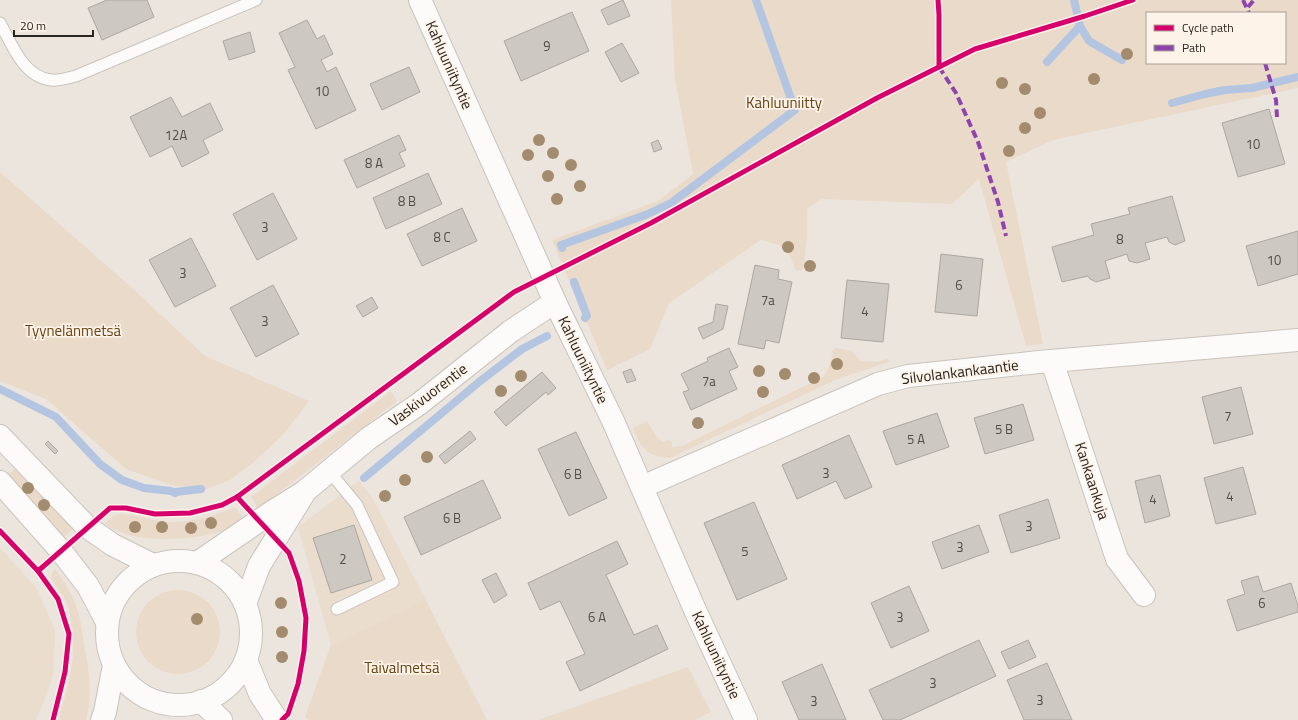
<svg xmlns="http://www.w3.org/2000/svg" width="1298" height="720" viewBox="0 0 1298 720" font-family="'Titillium Web',sans-serif">
  <style>
    .built { fill: #eaddce }
    .green { fill: #eadac9; fill-rule: evenodd }
    .lines { fill: none; stroke-linecap: round; stroke-linejoin: round }
    .stream { stroke: #b3c5e1; stroke-width: 8 }
    .building { fill: #cec8c2; stroke: #aca6a0 }
    .service-casing { stroke: #c9c3bd; stroke-width: 13 }
    .minor-casing { stroke: #c9c3bd; stroke-width: 24 }
    .tertiary-casing { stroke: #c9c3bd; stroke-width: 24 }
    .secondary-casing { stroke: #c9c3bd; stroke-width: 24 }
    .service { stroke: #fcfbfa; stroke-width: 11 }
    .minor { stroke: #fcfbfa; stroke-width: 22 }
    .tertiary { stroke: #fcfbfa; stroke-width: 22 }
    .secondary { stroke: #fcfbfa; stroke-width: 22 }
    .quiet { stroke: #8e44ad; stroke-width: 4; stroke-dasharray: 8 4; stroke-linecap: butt }
    .cycleway-casing { stroke: #fdf3e8; stroke-width: 8 }
    .cycleway { stroke: #d6006c; stroke-width: 5 }
    .tree { fill: #a38b6e }
    .labels { text-anchor: middle; stroke-width: 3.5; stroke-linejoin: round; paint-order: stroke }
    .number-label { font-size: 13px; fill: #524d48 }
    .street-label { font-size: 15px; fill: #28241f; stroke: #fdf3e8 }
    .park-label { font-size: 15px; fill: #674212; stroke: #fdf3e8 }
  </style>
  <rect width="100%" height="100%" fill="#ece5de"/>
  <g class="built">
    <polygon points="359,481 373,499 426,600 331,645 298,527"/>
    <polygon points="0,548 36,587 55,630 54,670 49,689 36,720 0,720"/>
  </g>
  <g class="green">
    <path d="M671 0H1298V88L1053 140 1006 162 1043 344 1026 346 979 179 952 204 822 199 807 209V237L804 266 802 270 796 271C788 249 784 245 761 240L669 303 650 349 607 370 552 240 658 201 693 174 675 79ZM1147 13H1285V63H1147Z"/>
    <polygon points="0,172 131,287 205,356 309,401 284,434 255,461 230,480 204,490 171,485 126,469 46,399 0,381"/>
    <path d="M835 348 852 351 861 361 877 362 888 359 889 362 835 380 670 458C647 457 641 449 633 428L647 421 658 439 664 442 669 440 672 442V447L682 446 823 377C828 370 831 362 833 353L831 352Z"/>
    <polygon points="391,391 397,401 258,509 251,497"/>
    <polygon points="15,469 73,528 64,537 7,475"/>
    <path d="M233 508H236L243 518C237 522 232 527 225 530 212 535 199 537 186 538 157 540 129 540 104 524 107 522 110 518 114 516 124 510 152 521 165 522 189 523 211 517 233 508Z"/>
    <path d="M55 569C63 580 70 590 75 603 80 614 81 626 83 638 88 666 94 693 86 720H62L60 719V714C70 678 78 654 70 616 69 609 67 602 63 596 60 590 53 583 51 577 51 574 53 571 55 569Z"/>
    <circle cx="178" cy="632" r="42"/>
    <polygon points="426,600 487,720 310,720 305,717 331,645"/>
    <polygon points="688,667 711,712 694,720 538,720"/>
  </g>
  <g class="lines">
    <g class="stream">
      <polyline points="1080,26 1089,41 1122,60"/>
      <polyline points="1047,62 1080,26 1074,0"/>
      <polyline points="1172,103 1205,94 1225,90 1252,88 1298,77"/>
      <polyline points="562,248 561,245 648,214 671,203 795,110 756,0"/>
      <polyline points="574,282 587,316 585,318"/>
      <polyline points="0,389 56,417 100,464 122,480 144,488 171,491 175,493"/>
      <polyline points="364,478 479,382 522,349 547,336"/>
      <polyline points="175,492 201,489"/>
    </g>
  </g>
  <g class="building">
    <polygon points="107,0 147,0 154,17 102,40 88,8"/>
    <polygon points="623,0 630,16 608,25 601,10"/>
    <polygon points="572,12 589,51 521,81 504,41"/>
    <polygon points="307,20 317,39 324,35 333,54 321,60 327,72 336,67 356,110 316,129 288,70 295,67 279,33"/>
    <polygon points="250,32 255,52 229,60 223,41"/>
    <polygon points="622,43 639,73 621,82 605,52"/>
    <polygon points="409,67 420,92 382,110 370,84"/>
    <polygon points="171,97 182,117 210,103 223,130 203,140 209,153 182,167 172,146 150,157 130,117"/>
    <polygon points="1269,109 1285,164 1238,177 1222,123"/>
    <polygon points="399,135 406,150 399,153 405,166 357,188 344,160"/>
    <polygon points="658,140 662,149 654,152 651,143"/>
    <polygon points="428,173 442,204 386,229 373,198"/>
    <polygon points="273,193 297,239 257,260 233,214"/>
    <polygon points="1172,196 1185,241 1175,245 1169,242 1167,237 1145,243 1150,259 1137,263 1129,261 1127,254 1105,261 1110,278 1096,282 1090,279 1088,276 1062,282 1052,247 1094,235 1091,224 1130,214 1128,208"/>
    <polygon points="462,208 477,241 422,266 407,234"/>
    <polygon points="1298,231 1298,274 1258,286 1246,246"/>
    <polygon points="191,238 216,286 175,307 149,260"/>
    <polygon points="941,254 983,259 977,316 935,312"/>
    <polygon points="755,265 779,270 778,279 792,282 779,343 766,340 764,349 738,344"/>
    <polygon points="847,280 889,284 883,342 841,338"/>
    <polygon points="273,285 299,334 256,357 230,308"/>
    <polygon points="372,297 378,308 363,317 356,306"/>
    <polygon points="716,304 728,306 723,329 703,339 698,328 713,322"/>
    <polygon points="729,348 738,367 729,371 737,389 691,410 683,392 689,390 681,374 708,361 707,358"/>
    <polygon points="631,369 636,380 627,383 623,372"/>
    <polygon points="542,372 556,388 548,395 546,392 506,426 494,412"/>
    <polygon points="1241,387 1253,434 1214,444 1202,397"/>
    <polygon points="1023,404 1034,440 985,454 974,418"/>
    <polygon points="937,413 949,447 896,465 883,431"/>
    <polygon points="470,431 476,439 445,464 439,456"/>
    <polygon points="576,432 607,498 569,516 538,449"/>
    <polygon points="849,435 872,487 845,499 836,481 797,499 782,465"/>
    <polygon points="48,441 58,451 55,454 45,444"/>
    <polygon points="1243,467 1256,514 1216,524 1204,478"/>
    <polygon points="1160,475 1170,516 1145,523 1135,481"/>
    <polygon points="483,480 501,518 421,555 404,517"/>
    <polygon points="1048,499 1060,538 1011,553 999,515"/>
    <polygon points="754,502 787,579 737,600 704,523"/>
    <polygon points="354,525 372,580 331,593 313,538"/>
    <polygon points="979,525 989,552 942,569 932,542"/>
    <polygon points="617,541 628,564 606,575 634,635 657,625 668,649 580,691 566,662 585,654 560,601 540,610 528,583"/>
    <polygon points="496,573 507,595 494,603 482,580"/>
    <polygon points="1258,576 1263,592 1291,583 1298,606 1298,612 1237,631 1227,600 1245,594 1241,581"/>
    <polygon points="909,586 929,631 891,648 871,603"/>
    <polygon points="979,640 996,676 900,720 883,720 869,690"/>
    <polygon points="1028,640 1036,657 1009,669 1001,652"/>
    <polygon points="1047,663 1072,720 1024,720 1007,680"/>
    <polygon points="822,664 846,720 799,720 782,682"/>
  </g>
  <g class="lines">
    <g class="service-casing">
      <g id="service">
        <path d="M0 23C12 44 23 77 51 80 59 81 68 78 76 76L256 0"/>
        <polyline points="329,471 357,505 393,582 337,609"/>
      </g>
    </g>
    <g class="minor-casing">
      <g id="minor">
        <polyline points="420,0 555,302 614,423 695,610 746,720"/>
        <polyline points="1052,361 1117,559 1144,595"/>
        <polyline points="642,487 878,384 908,376 1039,362 1298,340"/>
        <polyline points="197,563 272,512 304,492 369,438 419,404 511,331 555,302"/>
        <polyline points="245,604 259,566 303,495"/>
      </g>
    </g>
    <g class="tertiary-casing">
      <g id="tertiary">
        <polyline points="246,660 260,694 277,720"/>
        <polyline points="201,701 221,720"/>
      </g>
    </g>
    <g class="secondary-casing">
      <g id="secondary">
        <polyline points="0,436 87,527 113,545 153,565"/>
        <polyline points="0,482 61,551 88,586 107,622"/>
        <circle cx="179" cy="633" r="72"/>
        <polyline points="102,720 105,712 114,665"/>
      </g>
    </g>
    <use href="#service" class="service"/>
    <use href="#minor" class="minor"/>
    <use href="#tertiary" class="tertiary"/>
    <use href="#secondary" class="secondary"/>
    <g class="quiet">
      <polyline points="1243,0 1249,13"/>
      <polyline points="1248,7 1254,0"/>
      <polyline points="1265,63 1276,100 1277,117"/>
      <polyline points="939,67 956,93 978,142 998,202 1006,236"/>
    </g>
    <g class="cycleway-casing">
      <g id="cycleway">
        <polyline points="938,0 939,15 939,67"/>
        <polyline points="237,497 289,553 299,581 306,618 304,651 298,684 288,714 282,720"/>
        <polyline points="0,531 38,571 58,599 69,634 65,672 53,720"/>
        <polyline points="38,571 110,508 126,508 155,514 190,513 222,505 237,497 514,292 651,223 877,98 975,49 1085,16 1133,0"/>
      </g>
    </g>
    <use href="#cycleway" class="cycleway"/>
  </g>
  <g class="tree">
    <circle cx="1127" cy="54" r="6"/>
    <circle cx="1094" cy="79" r="6"/>
    <circle cx="1002" cy="83" r="6"/>
    <circle cx="1025" cy="89" r="6"/>
    <circle cx="1040" cy="113" r="6"/>
    <circle cx="1025" cy="128" r="6"/>
    <circle cx="539" cy="140" r="6"/>
    <circle cx="1009" cy="151" r="6"/>
    <circle cx="553" cy="153" r="6"/>
    <circle cx="528" cy="155" r="6"/>
    <circle cx="571" cy="165" r="6"/>
    <circle cx="548" cy="176" r="6"/>
    <circle cx="580" cy="186" r="6"/>
    <circle cx="557" cy="199" r="6"/>
    <circle cx="788" cy="247" r="6"/>
    <circle cx="810" cy="266" r="6"/>
    <circle cx="837" cy="364" r="6"/>
    <circle cx="759" cy="371" r="6"/>
    <circle cx="785" cy="374" r="6"/>
    <circle cx="521" cy="376" r="6"/>
    <circle cx="814" cy="378" r="6"/>
    <circle cx="501" cy="391" r="6"/>
    <circle cx="763" cy="392" r="6"/>
    <circle cx="698" cy="423" r="6"/>
    <circle cx="427" cy="457" r="6"/>
    <circle cx="405" cy="480" r="6"/>
    <circle cx="28" cy="488" r="6"/>
    <circle cx="385" cy="496" r="6"/>
    <circle cx="44" cy="505" r="6"/>
    <circle cx="211" cy="523" r="6"/>
    <circle cx="135" cy="527" r="6"/>
    <circle cx="162" cy="527" r="6"/>
    <circle cx="191" cy="528" r="6"/>
    <circle cx="281" cy="603" r="6"/>
    <circle cx="197" cy="619" r="6"/>
    <circle cx="282" cy="632" r="6"/>
    <circle cx="282" cy="657" r="6"/>
  </g>
  <g class="labels">
    <g class="number-label">
      <text x="547" y="51">9</text>
      <text x="322" y="96">10</text>
      <text x="176" y="140">12A</text>
      <text x="1253" y="149">10</text>
      <text x="374" y="168">8 A</text>
      <text x="407" y="206">8 B</text>
      <text x="265" y="232">3</text>
      <text x="442" y="242">8 C</text>
      <text x="1120" y="244">8</text>
      <text x="1274" y="265">10</text>
      <text x="183" y="278">3</text>
      <text x="959" y="290">6</text>
      <text x="768" y="305">7a</text>
      <text x="865" y="316">4</text>
      <text x="265" y="326">3</text>
      <text x="709" y="386">7a</text>
      <text x="1228" y="421">7</text>
      <text x="1004" y="434">5 B</text>
      <text x="916" y="444">5 A</text>
      <text x="826" y="478">3</text>
      <text x="573" y="479">6 B</text>
      <text x="1230" y="501">4</text>
      <text x="1153" y="504">4</text>
      <text x="452" y="523">6 B</text>
      <text x="1029" y="531">3</text>
      <text x="960" y="552">3</text>
      <text x="745" y="556">5</text>
      <text x="343" y="564">2</text>
      <text x="1262" y="608">6</text>
      <text x="597" y="622">6 A</text>
      <text x="900" y="622">3</text>
      <text x="933" y="688">3</text>
      <text x="1040" y="705">3</text>
      <text x="814" y="706">3</text>
    </g>
    <g class="street-label">
      <text transform="translate(449 65) rotate(66)" y="5">Kahluuniityntie</text>
      <text transform="translate(583 360) rotate(64)" y="5">Kahluuniityntie</text>
      <text transform="translate(960 372) rotate(-7)" y="5">Silvolankankaantie</text>
      <text transform="translate(428 395) rotate(-37)" y="5">Vaskivuorentie</text>
      <text transform="translate(1092 481) rotate(72)" y="5">Kankaankuja</text>
      <text transform="translate(716 655) rotate(65)" y="5">Kahluuniityntie</text>
    </g>
    <g class="park-label">
      <text x="784" y="108">Kahluuniitty</text>
      <text x="73" y="336">Tyynelänmetsä</text>
      <text x="402" y="673">Taivalmetsä</text>
    </g>
  </g>
  <rect x="1146" y="12" width="140" height="52" fill="#fdf3e8" stroke="#a8a098"/>
  <rect x="1154" y="25" width="20" height="6" fill="#d6006c" stroke="#a8a098"/>
  <text x="1182" y="32" font-size="12" fill="#28241f">Cycle path</text>
  <rect x="1154" y="45" width="20" height="6" fill="#8e44ad" stroke="#a8a098"/>
  <text x="1182" y="52" font-size="12" fill="#28241f">Path</text>
  <path d="M14 30v6h79v-6" fill="none" stroke="#28241f" stroke-width="2"/>
  <text x="20" y="30" font-size="12" fill="#28241f" stroke="#fdf3e8" stroke-width="3" paint-order="stroke">20 m</text>
</svg>
